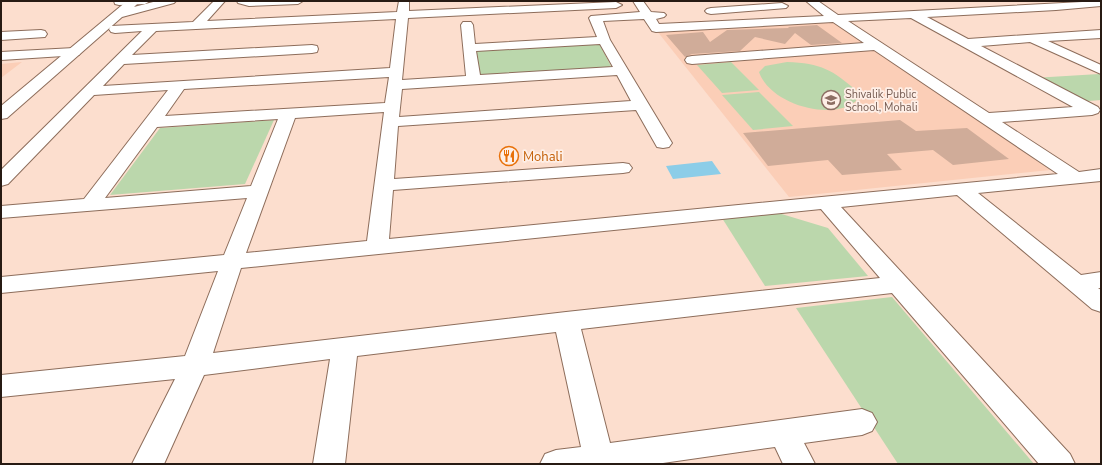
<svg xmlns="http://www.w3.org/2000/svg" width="1102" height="465" viewBox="0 0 1102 465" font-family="'Nunito Sans',sans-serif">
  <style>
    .built { fill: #fbceb7 }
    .green { fill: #bbd7ac }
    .water { fill: #8ccde8 }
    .building { fill: #d0ac99 }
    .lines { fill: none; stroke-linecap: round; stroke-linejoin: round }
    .minor-casing { stroke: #8d6d5b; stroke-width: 2 }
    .major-casing { stroke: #8d6d5b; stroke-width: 2 }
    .highway-casing { stroke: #8d6d5b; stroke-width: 2 }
    .minor { fill: #fff; fill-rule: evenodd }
    .major { fill: #fff; fill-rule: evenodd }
    .highway { fill: #fff; fill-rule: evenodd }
    .labels { text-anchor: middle; stroke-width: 3.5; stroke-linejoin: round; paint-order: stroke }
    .far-education-label { font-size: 11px; fill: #785e54; stroke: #feefe7; text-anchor: start }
    .food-label { font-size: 13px; fill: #c56008; stroke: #feefe7; text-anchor: start }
  </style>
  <rect width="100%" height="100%" fill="#fcdece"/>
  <g class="built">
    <polygon points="832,20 1050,170 789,197 657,31"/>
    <polygon points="22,62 1,78 1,64"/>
  </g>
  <g class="green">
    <polygon points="599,43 612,68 479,76 476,50"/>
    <polygon points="731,62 759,90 722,93 697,65"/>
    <path d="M787 62C821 63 833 70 858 92L856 101C853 103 849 106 846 107 818 117 769 101 759 72L765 66Z"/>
    <polygon points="1099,74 1101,75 1101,100 1076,102 1033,78"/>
    <polygon points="759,92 793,126 753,130 722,95"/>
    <polygon points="274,120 245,184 110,195 160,128"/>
    <polygon points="775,212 828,228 868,276 765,286 722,218"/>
    <polygon points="892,297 1034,464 898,464 796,308"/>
  </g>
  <polygon class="water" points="712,161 721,174 673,179 666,166"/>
  <g class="building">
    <polygon points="817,25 842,43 811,45 795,33 785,44 755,37 740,51 692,54 685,57 666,35 703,32 710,42 727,30 789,28 788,27"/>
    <polygon points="900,120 916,131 967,128 1009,159 953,165 933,150 887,154 902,170 842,175 828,160 768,166 743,133"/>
  </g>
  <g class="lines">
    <g class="minor-casing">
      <g id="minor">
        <polygon points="114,1 150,1 145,4 119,5 115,4"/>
        <path d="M214 1H225L207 21 397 12 399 1H409V11L616 2 622 5 616 8 408 18 402 80 466 76 461 25 463 22H471L473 25 475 44 597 37 589 18 591 16 640 12 633 1H643L651 12 664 13 666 15 664 17 656 19 659 24 824 16 806 1H818L838 15 1101 1V6L1056 10 927 17 968 39 1101 30V38L1048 41 1101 65V74L1030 42 981 46 1098 107 1100 110 1098 113 1092 115 1002 122 1079 172 1101 169V181L978 193 1081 275 1101 272V288H1098L1101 290V312L1092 309 957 195 841 207 1070 454 1075 464H1039L892 293 581 329 610 443 862 409 872 413 877 422 872 431 862 435 804 443 815 464H783L775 447 656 464H540L545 454 556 450 581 447 556 332 357 356 345 464H313L330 359 204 375 164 464H132L175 379 1 397V375L185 356 218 271 1 293V277L224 255 247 198 1 218V206L84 199 168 90 94 95 8 184 1 186V170L142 31 115 33 111 32 109 29 111 26 193 22ZM911 18 1073 107 989 113 848 21ZM396 19 390 68 103 86 124 64 312 53 317 52 318 49 317 46 312 45 132 55 156 31ZM644 19 652 31 656 32 833 22 864 43 692 56 687 57 685 60 687 63 692 64 874 50 1058 174 389 239 393 190 623 173 629 172 632 168 629 164 623 163 394 179 398 126 636 110 657 147 663 148 669 147 672 143 610 40 603 21ZM600 44 613 67 480 75 476 51ZM617 75 631 101 399 117 402 89ZM389 77 385 103 165 116 184 89ZM384 112 367 241 246 253 295 118ZM278 119 251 186 105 198 157 127ZM821 209 880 278 566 312 213 353 241 268Z"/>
        <polygon points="237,1 303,1 298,4 249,6 238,3"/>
        <polygon points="782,3 788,6 786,8 711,14 707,13 705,11 707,9 711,8"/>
        <polygon points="41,30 45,31 47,34 45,37 1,40 1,32"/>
        <polygon points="74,48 79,49 81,52 79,55 1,60 1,52"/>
      </g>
    </g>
    <g class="major-casing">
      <polygon id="major" points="1092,1 1101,1 1101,5 1094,3"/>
    </g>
    <g class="highway-casing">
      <polygon id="highway" points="127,1 140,1 134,7 157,1 176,1 174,3 122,17 7,118 1,119 1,106"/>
    </g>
    <use href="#minor" class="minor"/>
    <use href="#major" class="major"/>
    <use href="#highway" class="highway"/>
  </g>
  <defs>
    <g id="school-ring" transform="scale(1)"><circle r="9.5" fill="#feefe7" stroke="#8d6e63" stroke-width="1.5"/><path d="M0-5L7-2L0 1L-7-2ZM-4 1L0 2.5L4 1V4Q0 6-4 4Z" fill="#8d6e63"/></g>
    <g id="restaurant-ring" transform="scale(1)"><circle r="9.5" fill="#feefe7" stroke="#e8710a" stroke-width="1.5"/><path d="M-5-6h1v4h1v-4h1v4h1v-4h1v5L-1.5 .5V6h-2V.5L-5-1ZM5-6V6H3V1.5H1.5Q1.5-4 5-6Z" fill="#e8710a"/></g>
  </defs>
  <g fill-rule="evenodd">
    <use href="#school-ring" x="831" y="100"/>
    <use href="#restaurant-ring" x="509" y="156"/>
  </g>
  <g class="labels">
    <g class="far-education-label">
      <text x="845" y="98">Shivalik Public<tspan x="845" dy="13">School, Mohali</tspan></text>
    </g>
    <g class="food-label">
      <text x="523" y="161">Mohali</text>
    </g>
  </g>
  <rect width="1102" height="465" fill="none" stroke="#271a13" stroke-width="4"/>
</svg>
